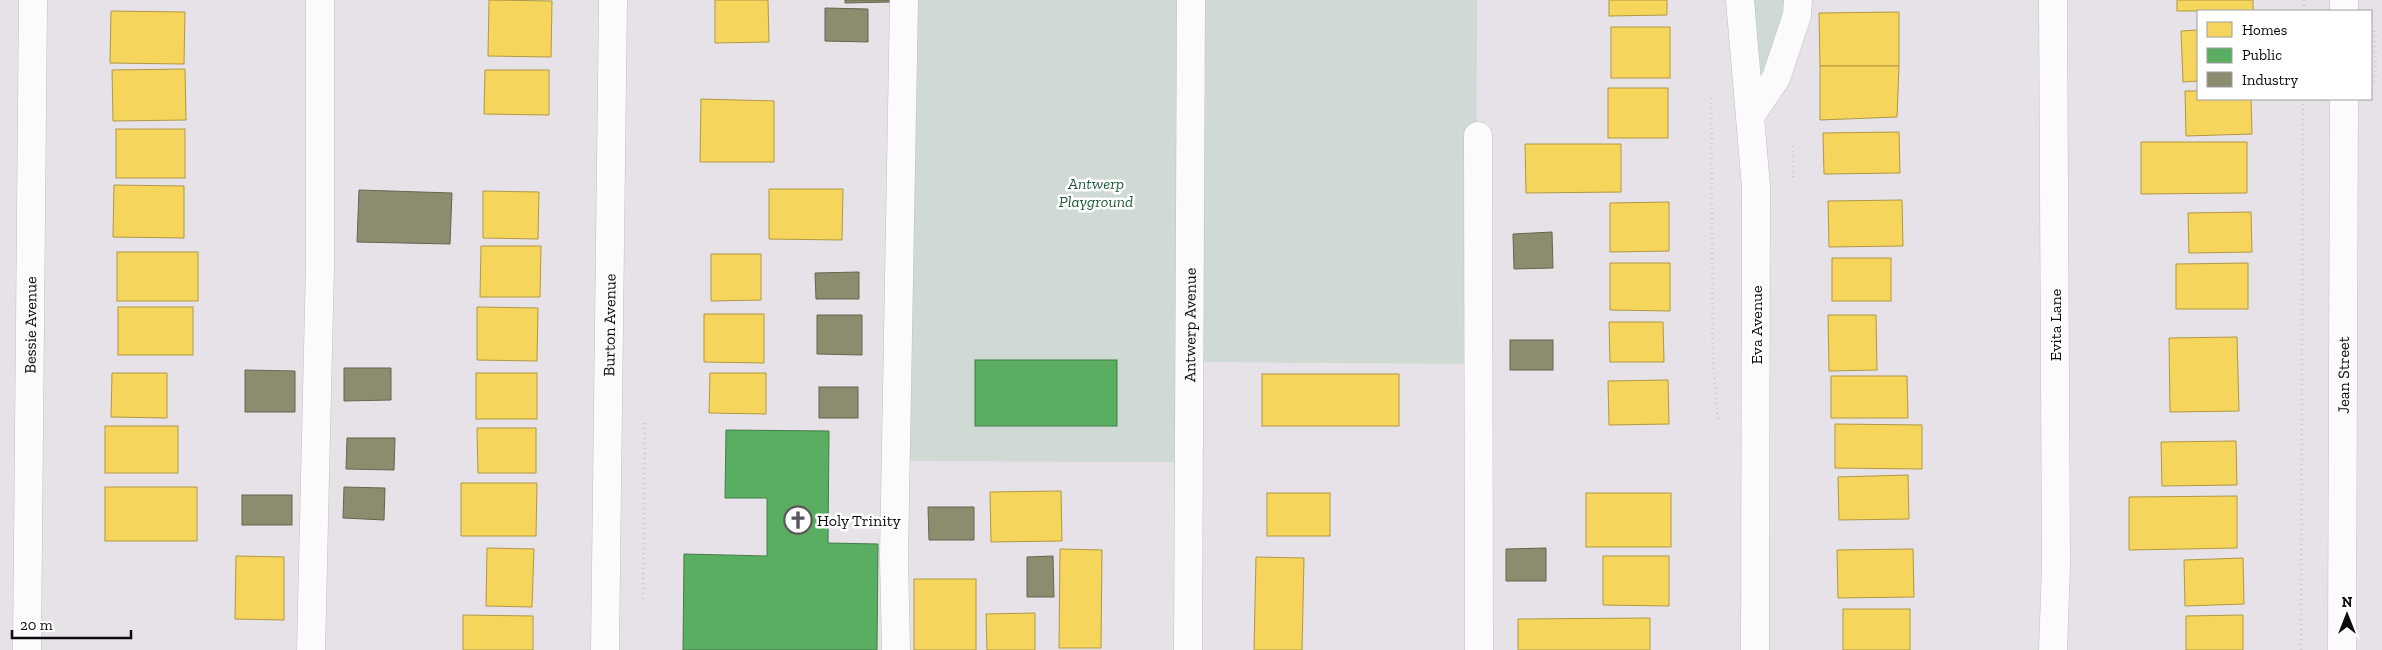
<svg xmlns="http://www.w3.org/2000/svg" width="2382" height="650" viewBox="0 0 2382 650" font-family="'Zilla Slab',serif">
  <style>
    .green { fill: #cedad3 }
    .homes { fill: #f6d55c; stroke: #b09845 }
    .public { fill: #5aae61; stroke: #437d48 }
    .industry { fill: #8c8c6e; stroke: #666551 }
    .lines { fill: none; stroke-linecap: round; stroke-linejoin: round }
    .minor-casing { stroke: #c2bec3; stroke-width: 29 }
    .path { stroke: #cdcccd; stroke-width: 3; stroke-dasharray: 1 4; stroke-linecap: butt }
    .minor { stroke: #fbfbfc; stroke-width: 28 }
    .labels { text-anchor: middle; stroke-width: 5; stroke-linejoin: round; paint-order: stroke }
    .park-label { font-size: 16px; font-style: italic; fill: #1e5b38; stroke: #fff }
    .street-label { font-size: 16px; fill: #0e0b0e; stroke: #fff }
    .poi-label { font-size: 16px; fill: #0e0b0e; stroke: #fff; text-anchor: start }
  </style>
  <rect width="100%" height="100%" fill="#e7e2e8"/>
  <g class="green">
    <polygon points="907,0 1477,0 1476,364 1186,362 1186,462 899,461"/>
    <polygon points="1742,0 1801,0 1754,115"/>
  </g>
  <g class="homes">
    <polygon points="489,0 552,1 551,57 488,56"/>
    <polygon points="715,0 768,0 769,42 715,43"/>
    <polygon points="1609,0 1667,0 1667,15 1609,16"/>
    <rect x="2177" y="0" width="76" height="11"/>
    <polygon points="111,11 185,12 184,64 110,63"/>
    <polygon points="1899,12 1899,66 1820,66 1819,13"/>
    <rect x="1611" y="27" width="59" height="51"/>
    <polygon points="2198,30 2198,81 2183,82 2181,31"/>
    <polygon points="1820,66 1899,66 1897,117 1820,120"/>
    <polygon points="185,69 186,120 113,121 112,70"/>
    <polygon points="485,70 549,70 549,115 484,114"/>
    <rect x="1608" y="88" width="60" height="50"/>
    <polygon points="2185,91 2198,91 2198,99 2251,99 2252,134 2186,136"/>
    <polygon points="701,99 774,101 774,162 700,162"/>
    <rect x="116" y="129" width="69" height="49"/>
    <polygon points="1899,132 1900,173 1824,174 1823,133"/>
    <polygon points="2141,142 2247,142 2247,193 2141,194"/>
    <polygon points="1525,144 1621,144 1621,192 1526,193"/>
    <polygon points="114,185 184,186 184,238 113,237"/>
    <polygon points="769,189 843,189 842,240 769,239"/>
    <polygon points="483,191 539,192 538,239 483,238"/>
    <polygon points="1902,200 1903,246 1829,247 1828,201"/>
    <polygon points="1669,202 1669,251 1610,252 1610,203"/>
    <polygon points="2251,212 2252,252 2189,253 2188,213"/>
    <polygon points="481,246 541,246 540,297 480,297"/>
    <rect x="117" y="252" width="81" height="49"/>
    <polygon points="711,254 761,254 761,300 711,301"/>
    <rect x="1832" y="258" width="59" height="43"/>
    <polygon points="1610,263 1670,263 1670,311 1610,310"/>
    <polygon points="2248,263 2248,309 2176,309 2176,264"/>
    <rect x="118" y="307" width="75" height="48"/>
    <polygon points="477,307 538,308 537,361 477,360"/>
    <polygon points="704,314 764,314 764,363 704,362"/>
    <polygon points="1828,315 1876,315 1877,370 1829,371"/>
    <polygon points="1609,322 1663,322 1664,362 1610,362"/>
    <polygon points="2237,337 2239,411 2170,412 2169,338"/>
    <polygon points="112,373 167,373 167,418 111,417"/>
    <rect x="476" y="373" width="61" height="46"/>
    <polygon points="710,373 766,373 766,414 709,413"/>
    <rect x="1262" y="374" width="137" height="52"/>
    <polygon points="1831,376 1907,376 1908,418 1831,418"/>
    <polygon points="1668,380 1669,424 1609,425 1608,381"/>
    <polygon points="1835,424 1922,425 1922,469 1835,468"/>
    <rect x="105" y="426" width="73" height="47"/>
    <polygon points="477,428 536,428 536,473 478,473"/>
    <polygon points="2236,441 2237,485 2162,486 2161,442"/>
    <polygon points="1908,475 1909,519 1839,520 1838,477"/>
    <polygon points="461,483 537,483 536,536 461,536"/>
    <rect x="105" y="487" width="92" height="54"/>
    <polygon points="1061,491 1062,541 991,542 990,492"/>
    <rect x="1267" y="493" width="63" height="43"/>
    <rect x="1586" y="493" width="85" height="54"/>
    <polygon points="2237,496 2237,548 2129,550 2129,497"/>
    <polygon points="487,548 534,549 532,607 486,606"/>
    <polygon points="1060,549 1102,550 1101,648 1059,648"/>
    <polygon points="1913,549 1914,597 1838,598 1837,550"/>
    <polygon points="236,556 284,557 284,620 235,619"/>
    <polygon points="1603,556 1669,556 1669,606 1603,605"/>
    <polygon points="1256,557 1304,558 1302,650 1254,650"/>
    <polygon points="2243,558 2244,604 2185,606 2184,560"/>
    <rect x="914" y="579" width="62" height="71"/>
    <rect x="1843" y="609" width="67" height="41"/>
    <polygon points="1035,613 1035,650 987,650 986,614"/>
    <polygon points="463,615 533,616 533,650 463,650"/>
    <polygon points="2243,615 2243,650 2186,650 2186,616"/>
    <polygon points="1650,618 1650,650 1518,650 1518,619"/>
  </g>
  <g class="public">
    <rect x="975" y="360" width="142" height="66"/>
    <polygon points="726,430 829,431 828,543 878,544 877,650 683,650 684,554 767,556 767,498 725,498"/>
  </g>
  <g class="industry">
    <polygon points="845,0 890,0 890,2 845,3"/>
    <polygon points="825,8 868,9 868,42 825,41"/>
    <polygon points="359,190 452,193 450,244 357,242"/>
    <polygon points="1552,232 1553,268 1514,269 1513,234"/>
    <polygon points="859,272 859,299 816,299 815,273"/>
    <polygon points="817,315 862,315 862,355 817,354"/>
    <rect x="1510" y="340" width="43" height="30"/>
    <polygon points="344,368 391,368 391,400 344,401"/>
    <polygon points="245,370 295,371 295,412 245,412"/>
    <rect x="819" y="387" width="39" height="31"/>
    <polygon points="347,438 395,438 394,470 346,469"/>
    <polygon points="344,487 385,488 384,520 343,518"/>
    <rect x="242" y="495" width="50" height="30"/>
    <polygon points="928,507 974,507 974,540 929,540"/>
    <polygon points="1546,548 1546,581 1506,581 1506,549"/>
    <polygon points="1053,556 1054,597 1027,597 1027,557"/>
  </g>
  <g class="lines">
    <g class="minor-casing">
      <g id="minor">
        <polyline points="1740,0 1756,187 1755,650"/>
        <polyline points="2344,11 2344,0"/>
        <polyline points="1751,115 1776,78 1797,15 1798,0"/>
        <polyline points="1478,136 1479,650"/>
        <path id="s1" d="M27 650 33 0"/>
        <polyline points="311,650 320,264 320,0"/>
        <path id="s2" d="M605 650 613 0"/>
        <polyline points="896,650 894,557 904,0"/>
        <path id="s3" d="M1188 650 1191 0"/>
        <polyline points="2053,650 2056,566 2053,0"/>
        <path id="s4" d="M2342 650 2344 99"/>
      </g>
    </g>
    <g class="path">
      <polyline points="2304,11 2304,0"/>
      <polyline points="2375,82 2375,28"/>
      <polyline points="1711,98 1713,362 1718,422"/>
      <polyline points="1793,177 1793,142"/>
      <polyline points="643,599 645,423"/>
      <polyline points="2301,650 2303,99"/>
    </g>
    <use href="#minor" class="minor"/>
  </g>
  <defs>
    <g id="church-ring" transform="scale(1.4375)"><circle r="9.5" fill="#fff" stroke="#5a565a" stroke-width="1.5"/><path d="M-1.2-6h2.4v3.5h3.3v2.4h-3.3V6h-2.4V-.1h-3.3v-2.4h3.3Z" fill="#5a565a"/></g>
  </defs>
  <g fill-rule="evenodd">
    <use href="#church-ring" x="798" y="520"/>
  </g>
  <g class="labels">
    <g class="park-label">
      <text x="1096" y="189">Antwerp<tspan x="1096" dy="18">Playground</tspan></text>
    </g>
    <g class="street-label">
      <text dy="6" stroke="none"><textPath href="#s1" startOffset="325">Bessie Avenue</textPath></text>
      <text dy="6" stroke="none"><textPath href="#s2" startOffset="325">Burton Avenue</textPath></text>
      <text dy="6" stroke="none"><textPath href="#s3" startOffset="325">Antwerp Avenue</textPath></text>
      <text transform="translate(1756 325) rotate(-90)" y="6">Eva Avenue</text>
      <text transform="translate(2055 325) rotate(-90)" y="6">Evita Lane</text>
      <text dy="6" stroke="none"><textPath href="#s4" startOffset="275">Jean Street</textPath></text>
    </g>
    <g class="poi-label">
      <text x="817" y="526">Holy Trinity</text>
    </g>
  </g>
  <rect x="2197" y="10" width="175" height="90" fill="#ffffff" stroke="#9f9d9f"/>
  <rect x="2207" y="22" width="25" height="15" fill="#f6d55c" stroke="#9f9d9f"/>
  <text x="2242" y="35" font-size="15" fill="#0e0b0e">Homes</text>
  <rect x="2207" y="48" width="25" height="15" fill="#5aae61" stroke="#9f9d9f"/>
  <text x="2242" y="60" font-size="15" fill="#0e0b0e">Public</text>
  <rect x="2207" y="72" width="25" height="15" fill="#8c8c6e" stroke="#9f9d9f"/>
  <text x="2242" y="85" font-size="15" fill="#0e0b0e">Industry</text>
  <g transform="translate(2347 615)" stroke="#ffffff" stroke-width="4" paint-order="stroke">
  <path d="M0-4L9 19L0 12L-9 19Z" fill="#0e0b0e"/>
  <text y="-8" font-size="14" font-weight="bold" text-anchor="middle" fill="#0e0b0e">N</text>
  </g>
  <path d="M12 630v8h119v-8" fill="none" stroke="#0e0b0e" stroke-width="2.5"/>
  <text x="20" y="630" font-size="15" fill="#0e0b0e" stroke="#ffffff" stroke-width="4" paint-order="stroke">20 m</text>
</svg>
